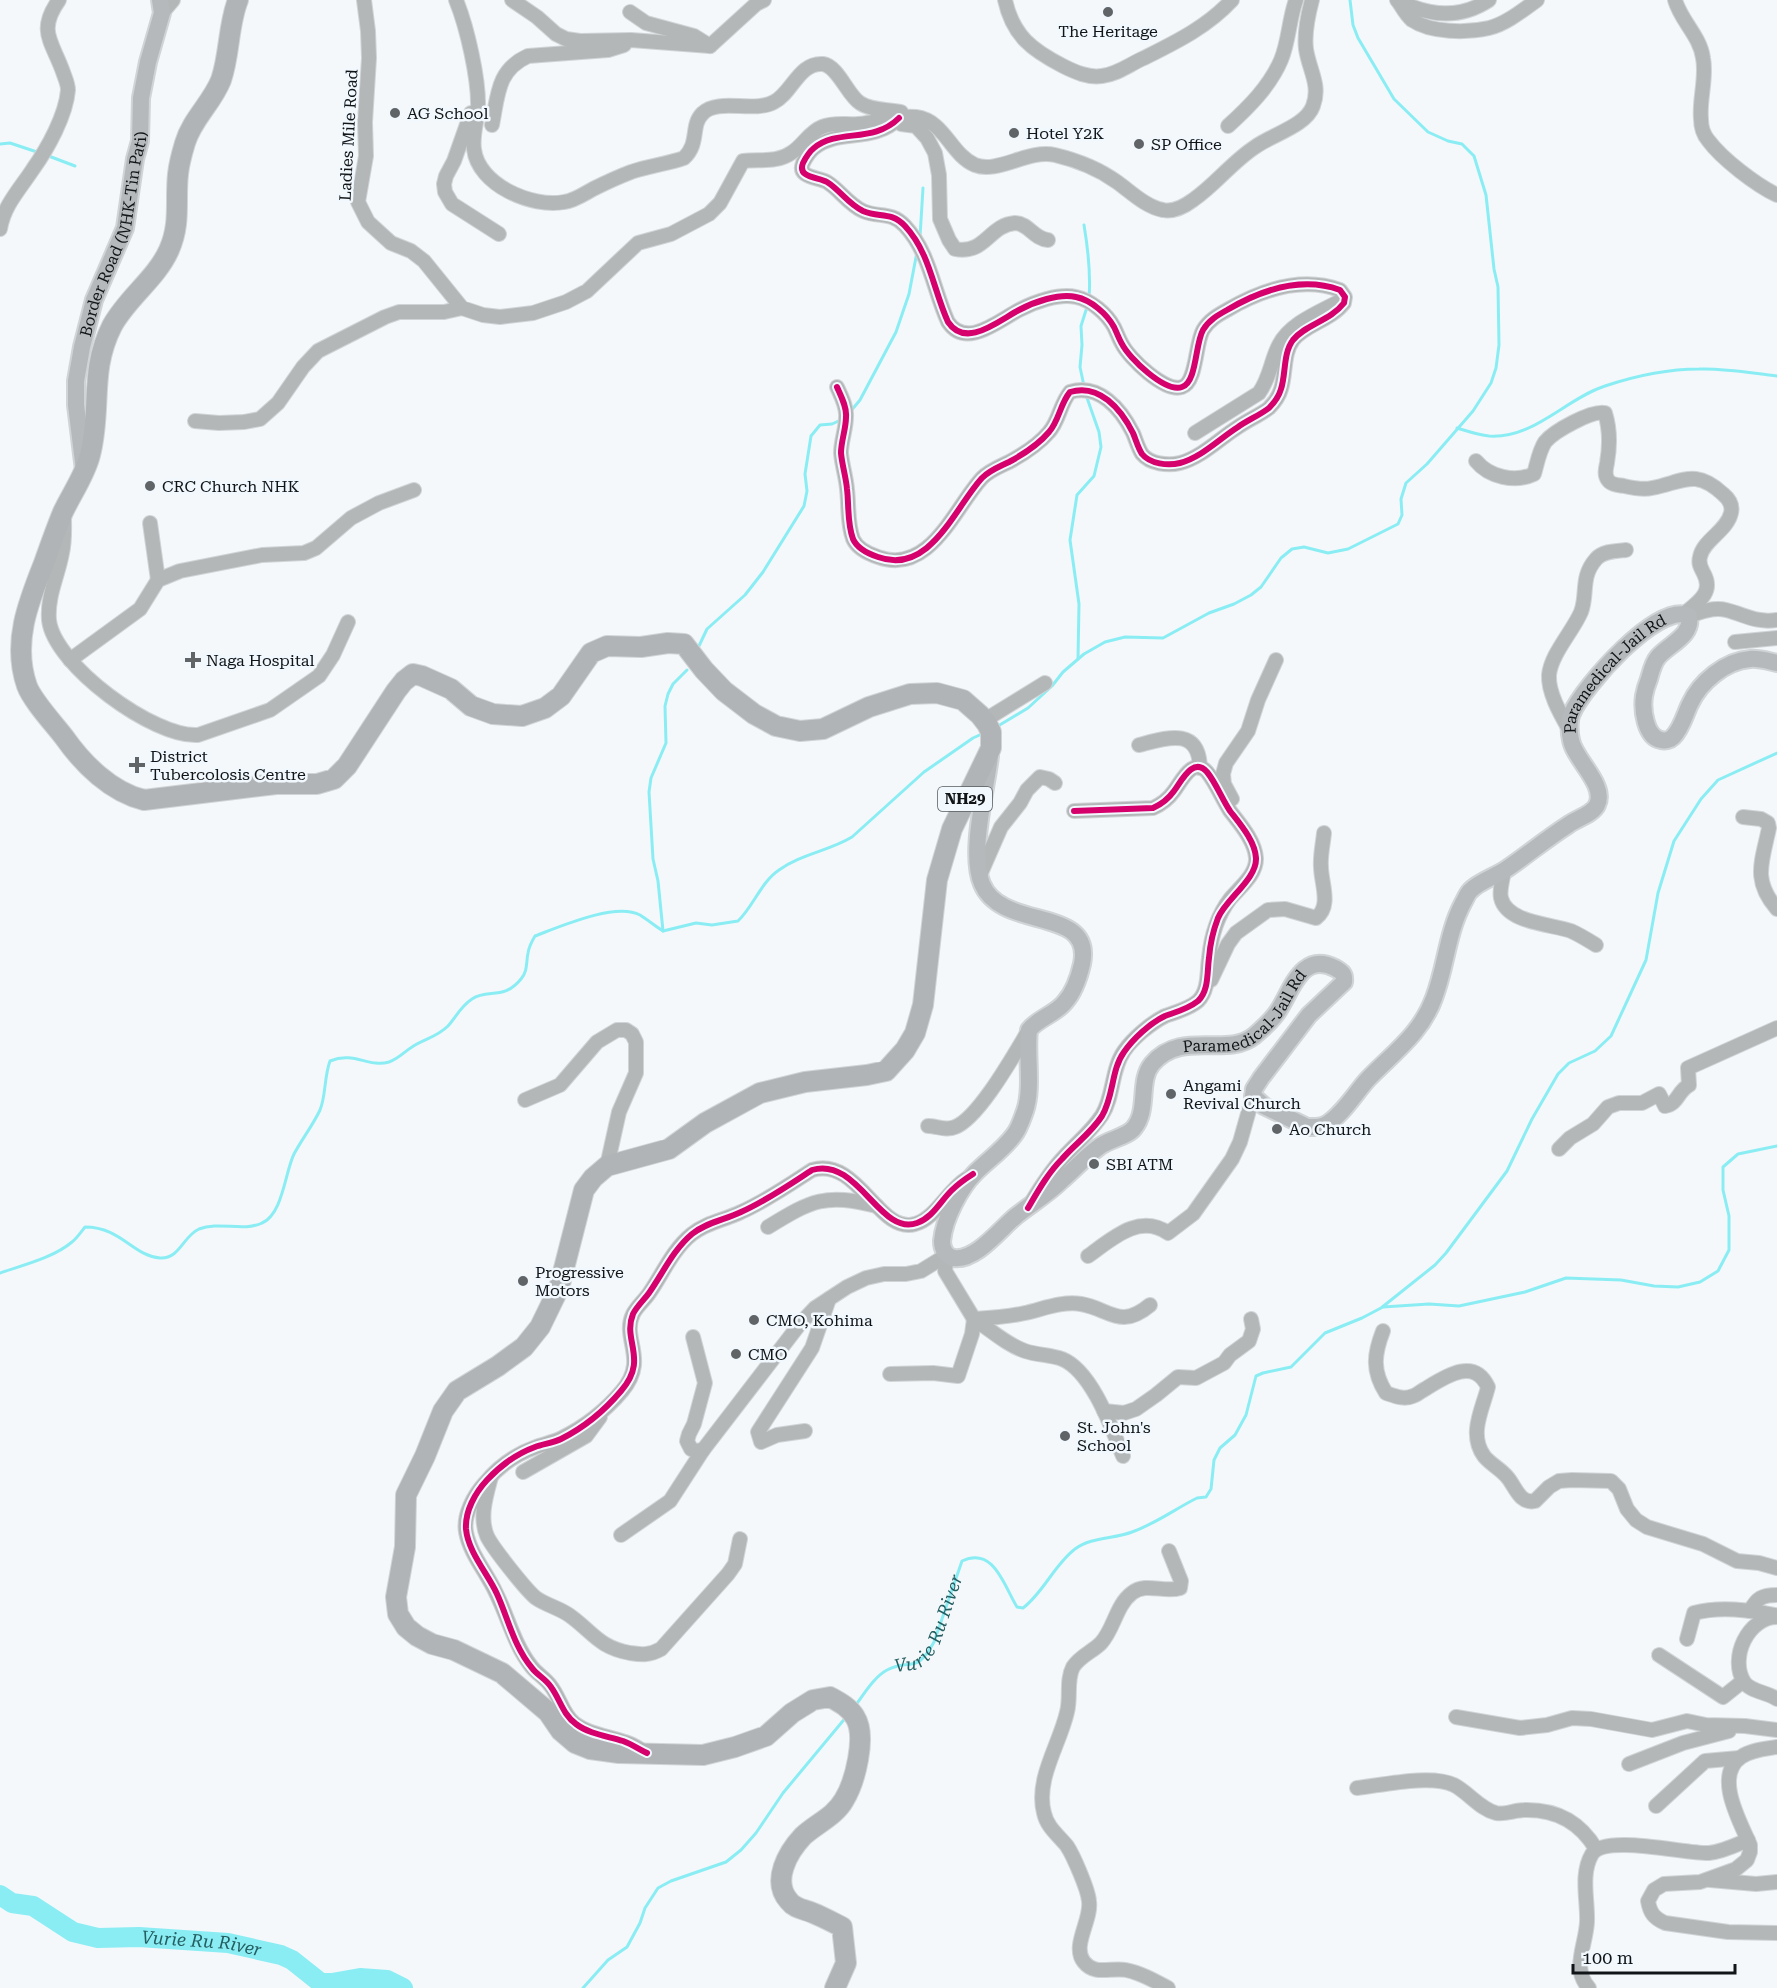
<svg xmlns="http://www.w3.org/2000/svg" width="1777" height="1988" viewBox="0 0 1777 1988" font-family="'Roboto Serif',serif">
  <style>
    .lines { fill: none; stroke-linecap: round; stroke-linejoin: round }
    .stream { stroke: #8aedf3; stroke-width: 3 }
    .river { stroke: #8aedf3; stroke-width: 20 }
    .minor-casing { stroke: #d1d4d6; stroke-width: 16 }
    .major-casing { stroke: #d1d4d6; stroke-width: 20 }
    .highway-casing { stroke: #d1d4d6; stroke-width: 22 }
    .minor { stroke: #b4b7b8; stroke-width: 14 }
    .major { stroke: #b6b9bb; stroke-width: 16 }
    .highway { stroke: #b0b4b6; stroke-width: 20 }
    .cycleway-casing { stroke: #f1f8fe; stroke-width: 10 }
    .cycleway { stroke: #d6006c; stroke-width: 6 }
    .poi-dot { fill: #606467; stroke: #f1f8fe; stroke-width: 2 }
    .labels { text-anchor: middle; stroke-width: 5; stroke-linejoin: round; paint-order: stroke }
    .shield { fill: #f1f8fe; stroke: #54595d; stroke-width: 1.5 }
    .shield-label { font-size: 15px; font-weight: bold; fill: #111518 }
    .poi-label { font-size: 16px; fill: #111518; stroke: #f1f8fe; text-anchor: start }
    .street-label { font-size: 16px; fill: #111518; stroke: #f1f8fe }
    .water-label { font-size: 18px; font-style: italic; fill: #245e61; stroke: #f1f8fe }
  </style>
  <rect width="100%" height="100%" fill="#f4f8fb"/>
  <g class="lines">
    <g class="stream">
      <polyline points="0,144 10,143 40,153"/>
      <polyline points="46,155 75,166"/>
      <path d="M1084 225C1088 249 1091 273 1089 298"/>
      <polyline points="920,237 923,188"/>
      <polyline points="1084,386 1080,367 1082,345 1081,326 1087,307"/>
      <polyline points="850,412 860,400 896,332 909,294 917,252"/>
      <path d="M1457 428C1467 431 1478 435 1489 436 1534 439 1565 399 1605 386 1635 376 1668 369 1699 369 1725 368 1751 373 1777 376"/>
      <polyline points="698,648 707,629 745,595 763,572 804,506 807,491 805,474 811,436 820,425 832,424 843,419"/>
      <polyline points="1078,659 1079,604 1070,540 1077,495 1094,476 1101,447 1099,432 1086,395"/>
      <polyline points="998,726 1028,708 1052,686 1063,672 1084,654 1105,642 1125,637 1163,638 1209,613 1234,604 1251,595 1261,587 1281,558 1292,549 1304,547 1328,553 1348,549 1398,524 1402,515 1401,499 1406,483 1427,464 1473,411 1491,383 1496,368 1499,345 1498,287 1494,269 1486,195 1474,156 1462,144 1448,141 1428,132 1394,99 1358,38 1353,25 1350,0"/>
      <polyline points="663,931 658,881 653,859 649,792 651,778 666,743 665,706 668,694 673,684 687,670"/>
      <path d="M0 1273C23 1265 53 1258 72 1242 77 1238 81 1232 85 1227 121 1227 133 1256 160 1258 180 1259 183 1236 199 1229 219 1221 243 1232 262 1223 283 1214 285 1172 294 1154 302 1139 313 1125 320 1110 326 1096 324 1077 330 1061 354 1051 369 1068 389 1062 398 1059 404 1052 412 1047 424 1039 437 1037 448 1026 456 1017 461 1006 472 999 488 988 503 1001 521 979 528 971 526 962 528 953 529 947 532 941 535 936 559 927 615 902 640 915 648 920 655 926 663 931L696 923 712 925 738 921C753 907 761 882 779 870 801 854 829 851 852 837L924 772 973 738 984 733"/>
      <polyline points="1383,1307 1429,1304 1459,1306 1525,1292 1566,1278 1621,1280 1654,1286 1678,1287 1700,1282 1718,1271 1729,1250 1729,1216 1723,1190 1723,1167 1738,1154 1777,1146"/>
      <path id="s1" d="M855 1706C864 1694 874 1677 887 1670 912 1657 915 1676 934 1642L962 1561C994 1546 1004 1586 1017 1607L1023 1608C1044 1592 1054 1565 1075 1549 1091 1537 1114 1539 1132 1532 1155 1524 1175 1509 1197 1498L1206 1497 1211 1489 1214 1460 1220 1448 1235 1435 1246 1415 1256 1376 1263 1373 1291 1367 1325 1333 1362 1318 1381 1308 1435 1265 1446 1253 1507 1171 1532 1119 1558 1074 1569 1063 1595 1051 1611 1036 1646 960 1658 893 1674 841 1701 799 1718 780 1777 753"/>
      <polyline points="583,1988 608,1960 627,1947 640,1923 645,1908 658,1888 671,1881 726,1862 741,1850 756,1833 783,1793 847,1716"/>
    </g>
    <path class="river" id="s2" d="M0 1895 12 1903 33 1906 73 1932 98 1938 139 1937 228 1943 281 1955 292 1960 321 1983H332L360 1978 387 1980 403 1988"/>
    <g class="minor-casing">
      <g id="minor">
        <path d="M364 0 368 31 369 58 365 122 366 156 358 202 368 222 391 243 411 251 424 261 462 308 483 315 500 317 533 313 566 302 587 291 638 243 671 234 709 214 720 203 743 161C759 159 777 163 791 153 803 146 809 132 822 127 834 122 846 125 858 124 878 122 896 115 916 117 945 121 950 154 975 165 998 174 1028 149 1055 155 1076 160 1099 169 1117 182 1131 192 1146 207 1163 210 1173 212 1185 206 1193 200 1215 185 1232 162 1255 147 1271 135 1306 126 1313 106 1321 85 1309 70 1306 49 1304 33 1308 15 1312 0"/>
        <path d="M456 0C467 27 479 79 478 108 477 122 472 135 474 149 478 185 532 208 564 202 574 201 584 194 593 189 605 183 618 177 631 172 648 166 667 164 684 158 700 143 690 125 703 113 718 98 754 113 774 102 792 93 799 62 823 64 838 66 848 96 860 103 872 111 888 109 901 112"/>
        <polyline points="512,0 537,17 556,34 566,39 580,41 631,40 710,46"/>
        <path d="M1005 0C1013 36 1032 50 1063 66 1075 72 1088 78 1102 76 1118 74 1130 64 1144 58 1176 42 1207 27 1232 0"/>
        <path d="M1397 0C1428 16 1459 20 1489 0"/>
        <path d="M1675 0C1681 21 1700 36 1703 58 1707 78 1699 99 1701 119 1701 126 1703 134 1708 140 1722 159 1756 185 1777 195"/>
        <path d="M1398 1C1402 7 1406 15 1412 20 1431 33 1467 33 1489 28 1506 24 1523 10 1537 0"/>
        <polyline points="630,12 646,23 694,36 710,46 756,4 764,0"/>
        <polyline points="162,13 173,0"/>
        <polyline points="471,113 454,161 446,176 444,184 445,192 452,204 499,234"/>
        <path d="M901 124 916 126 927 138 935 153 939 175 940 219 949 240 955 249C985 255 989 225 1015 223 1028 223 1034 239 1048 240"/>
        <path d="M492 125C498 95 497 70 528 56L608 50 624 45"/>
        <path d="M1228 126C1249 107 1270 86 1281 60 1289 41 1289 19 1296 0"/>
        <path d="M0 229C4 205 20 189 33 169 48 148 66 115 68 90 68 84 65 78 63 72 52 41 37 31 59 0"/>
        <path d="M837 387C841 396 847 407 846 417 846 429 841 441 841 453 842 465 846 477 847 489 849 505 847 523 853 539 857 548 869 554 878 557 930 576 955 507 982 478 990 470 999 467 1009 462 1022 455 1039 444 1049 432 1059 421 1060 404 1070 392 1099 383 1121 409 1133 433 1136 440 1138 448 1142 454 1150 464 1168 466 1180 463 1202 457 1219 439 1238 427 1248 420 1260 415 1269 408 1274 403 1279 396 1281 389 1286 374 1283 353 1293 340 1306 324 1330 321 1344 303L1345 297 1340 290C1302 276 1261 290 1227 310 1218 315 1209 320 1203 330 1195 344 1197 382 1182 387 1165 393 1129 358 1122 344 1119 339 1117 333 1114 327 1107 314 1091 300 1076 297 1059 293 1034 302 1019 310 998 321 966 349 948 322 933 289 930 253 905 226 891 211 879 218 863 211 848 204 840 190 827 182 818 177 797 178 803 163 806 157 809 152 814 148 838 128 873 144 899 118"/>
        <polyline points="195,421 219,423 244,422 260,419 278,403 303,367 318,351 385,317 399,312 444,312 462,308"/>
        <path d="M1195 433 1259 393C1270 378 1271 360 1279 345 1290 323 1320 312 1340 301"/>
        <path d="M1476 461C1489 477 1515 483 1534 474 1537 464 1539 451 1545 442 1554 431 1592 410 1605 413 1610 429 1610 446 1607 463 1606 468 1604 475 1608 480 1611 485 1619 485 1624 486 1633 488 1643 490 1652 488 1683 482 1695 468 1723 494 1729 499 1733 505 1731 513 1727 531 1703 540 1700 557 1698 564 1701 568 1704 574 1714 593 1697 603 1684 614"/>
        <path d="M64 516C64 529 65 541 62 553 58 576 47 596 49 620 54 665 154 738 198 735L270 710 319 676 333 655 348 622"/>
        <polyline points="150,523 158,580"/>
        <path d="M1689 616C1700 612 1714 607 1726 610 1746 615 1755 623 1777 620"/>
        <polyline points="1735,642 1777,638"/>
        <polyline points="70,660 140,609 158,580 180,571 262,555 304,553 316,548 351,518 379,503 414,490"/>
        <polyline points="985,720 1045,683"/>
        <path d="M1570 731C1561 715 1548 693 1549 675 1551 654 1573 631 1581 612 1588 594 1580 577 1596 559 1603 551 1616 551 1626 550"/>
        <path d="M1139 745C1166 738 1199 726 1200 768"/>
        <polyline points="1232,799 1224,784 1223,774 1226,763 1248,731 1258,700 1276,660"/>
        <path d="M1743 817 1761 819 1768 823 1769 828C1762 862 1752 880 1777 909"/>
        <path d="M1504 870C1503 879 1499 890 1501 898 1507 923 1551 924 1571 931 1580 935 1588 940 1596 945"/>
        <polyline points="980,875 1001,827 1020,803 1027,790 1040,777 1049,779 1055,783"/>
        <path d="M1211 980 1228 944 1236 933 1268 910 1285 909 1316 918C1332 906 1321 883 1321 867 1320 856 1323 844 1324 833"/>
        <polyline points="525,1100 560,1085 597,1042 617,1030 626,1030 632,1034 636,1042 636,1073 619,1112 607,1166"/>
        <path d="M928 1126C937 1126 946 1131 955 1127 979 1118 1015 1053 1029 1030"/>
        <path d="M1559 1149 1570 1138 1593 1124 1608 1107 1619 1103H1642L1659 1094 1665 1106C1678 1104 1677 1092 1689 1085L1688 1068 1777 1028"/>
        <path d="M1031 1203C1040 1188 1050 1172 1062 1159 1075 1144 1091 1132 1102 1115 1114 1096 1111 1070 1124 1051 1133 1038 1151 1023 1165 1016 1176 1012 1189 1009 1198 1001 1209 990 1207 972 1209 958 1211 937 1217 916 1230 899 1240 887 1257 874 1256 858 1255 841 1240 824 1230 811 1222 799 1216 783 1207 772 1193 756 1181 782 1174 791 1169 798 1162 804 1153 808L1074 811"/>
        <path d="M768 1227C812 1200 825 1193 877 1206"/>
        <path d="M947 1255 945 1271 974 1319C991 1318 1008 1317 1025 1313 1043 1309 1062 1301 1081 1304 1110 1309 1120 1330 1150 1305"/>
        <path d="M1088 1256C1112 1239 1139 1213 1168 1233L1193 1214 1232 1159 1240 1142 1253 1096"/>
        <path d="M1383 1331C1374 1354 1372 1371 1386 1393 1395 1396 1404 1400 1413 1396 1417 1395 1421 1391 1425 1389 1446 1376 1474 1357 1488 1387 1483 1408 1468 1434 1484 1456 1490 1464 1501 1469 1508 1478 1516 1488 1520 1504 1535 1501L1549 1487 1559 1481 1572 1480 1611 1481 1619 1489 1627 1509 1636 1520 1647 1527 1703 1544 1737 1561 1759 1563 1777 1568"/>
        <polyline points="693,1337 705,1383 694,1424 689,1434 687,1441 691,1449 696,1451 703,1450"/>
        <path d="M890 1374 933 1373 958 1376 972 1334 974 1319C991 1330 1007 1345 1025 1351 1037 1355 1051 1355 1062 1359 1092 1371 1112 1429 1123 1456"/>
        <polyline points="1104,1411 1124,1413 1136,1409 1156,1395 1178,1377 1196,1378 1224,1363 1230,1355 1249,1341 1253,1329 1251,1319"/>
        <polyline points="805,1431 777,1435 761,1442 758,1432 812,1348 829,1299"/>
        <polyline points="523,1472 586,1436 600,1417"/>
        <path d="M491 1477C486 1496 479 1517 487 1536 492 1547 526 1590 536 1598 546 1605 559 1608 569 1615 593 1632 598 1647 630 1653 643 1655 650 1655 661 1649L728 1574 735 1564 740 1539"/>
        <polyline points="621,1535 670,1501 703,1450 799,1325 815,1308 847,1287 866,1278 884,1274 906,1274 921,1271 947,1255"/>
        <path d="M1750 1611C1757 1598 1762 1595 1777 1595"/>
        <path d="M1777 1617C1748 1617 1729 1658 1744 1682 1751 1692 1767 1692 1777 1699"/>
        <path d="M1687 1639 1694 1613C1720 1606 1749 1610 1775 1615"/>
        <polyline points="1659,1655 1723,1697 1743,1681"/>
        <polyline points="1456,1717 1520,1728 1547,1725 1572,1718 1591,1719 1652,1730 1687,1721 1706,1725 1745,1726 1777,1730"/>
        <path d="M1777 1747C1765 1749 1751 1750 1741 1757 1713 1776 1741 1823 1750 1845V1852L1747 1860 1736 1869 1700 1882 1664 1884 1654 1890 1648 1901C1650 1913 1654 1918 1665 1923L1728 1932 1777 1933"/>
        <path d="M645 1752C638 1748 632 1744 625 1742 608 1736 588 1734 574 1723 562 1713 560 1697 550 1685 545 1678 536 1673 531 1666 514 1644 508 1617 496 1593 487 1573 470 1554 466 1532 463 1515 474 1495 485 1483 498 1467 516 1454 536 1447 544 1444 554 1442 562 1438 584 1427 606 1410 622 1391 649 1359 621 1339 633 1314 637 1306 645 1300 650 1292 663 1273 673 1249 692 1234 707 1222 725 1220 741 1212 766 1201 789 1185 812 1170 858 1156 879 1235 915 1224 935 1219 948 1190 966 1179"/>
        <polyline points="1629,1764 1683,1743 1729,1731"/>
        <path d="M1357 1788C1383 1785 1431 1774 1454 1785 1469 1793 1480 1809 1496 1813 1505 1815 1515 1810 1524 1810 1556 1809 1580 1822 1596 1849"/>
        <polyline points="1656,1806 1705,1761 1739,1758"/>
        <polyline points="1710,1880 1756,1884 1777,1882"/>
        <path d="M1168 1988C1155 1981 1141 1973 1126 1970 1111 1967 1095 1976 1084 1962 1071 1946 1092 1920 1089 1901 1088 1889 1073 1855 1067 1846 1058 1835 1047 1827 1044 1813 1035 1779 1060 1744 1067 1712 1071 1698 1066 1680 1073 1667 1080 1656 1092 1652 1101 1643 1114 1629 1116 1605 1132 1593 1146 1582 1164 1593 1180 1588L1181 1581 1169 1551"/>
        <path d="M1589 1988C1571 1969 1586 1945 1587 1922 1588 1901 1580 1874 1592 1854 1605 1834 1686 1854 1709 1853 1722 1852 1736 1845 1748 1840"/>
      </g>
    </g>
    <g class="major-casing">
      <g id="major">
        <path id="s3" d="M84 470 76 405V381L82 347 94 300 125 228 135 159 140 141 141 98 148 62 162 13 160 0"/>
        <path id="s4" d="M990 756C986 790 969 853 982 884 1002 932 1094 905 1082 964 1079 977 1074 992 1065 1002 1056 1014 1038 1018 1029 1030 1026 1054 1033 1088 1025 1111 1022 1119 1019 1129 1014 1135 1003 1150 988 1160 975 1173 960 1188 944 1219 942 1241 942 1249 946 1257 954 1258 976 1261 1000 1229 1016 1216 1031 1204 1048 1194 1062 1180 1075 1169 1085 1157 1099 1147 1109 1139 1127 1137 1134 1128 1149 1110 1138 1081 1152 1064 1181 1029 1227 1058 1254 1036 1261 1030 1270 1022 1276 1014 1291 994 1300 950 1335 968 1342 972 1345 974 1344 982L1309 1015 1261 1078 1254 1089 1253 1096 1264 1106 1307 1127C1313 1127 1319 1128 1325 1125 1341 1117 1356 1092 1368 1079 1393 1053 1421 1034 1434 998 1446 967 1447 933 1463 903 1465 900 1467 894 1470 891 1478 882 1494 877 1505 870 1526 856 1546 839 1568 825 1576 819 1593 814 1597 805 1607 785 1574 759 1571 740 1569 732 1569 719 1572 713 1583 687 1658 601 1689 616 1693 636 1669 644 1658 657 1653 663 1651 672 1649 679 1647 684 1645 690 1644 696 1642 709 1645 737 1661 740 1665 741 1670 740 1673 737 1682 728 1685 714 1690 704 1700 682 1725 661 1750 659 1758 658 1768 661 1777 663"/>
      </g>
    </g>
    <g class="highway-casing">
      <path id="highway" d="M238 0C228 25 230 54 221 80 212 103 192 119 185 143 182 153 179 164 178 174 175 201 181 223 169 250 156 279 127 298 112 326 89 371 102 409 90 455 85 475 72 493 63 512 56 529 50 546 44 563 28 603 12 643 27 686 32 700 54 724 64 737 83 764 111 792 144 800L276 784H317L334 779 347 766 396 691 404 681 413 674 422 676 451 689 471 706 493 714 522 716 545 708 561 696 591 653 607 646 641 647 668 643 684 644 704 670 724 691 754 714 776 726 800 731 823 729 869 707 910 694 937 693 963 700 980 715 987 724 991 732V748L952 829 937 880 923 1005 915 1033 905 1050 886 1071 867 1075 805 1082 760 1093 705 1123 669 1149 607 1166 593 1178 584 1190 559 1288 540 1327 524 1347 498 1366 457 1391 443 1411 425 1456 406 1495 405 1547 396 1597 398 1614 406 1627 417 1636 432 1644 454 1650 502 1673 548 1712 561 1731 575 1743 590 1749 619 1753 703 1755 735 1747 766 1736 792 1713 813 1700 830 1697C839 1702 849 1707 855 1717 867 1736 855 1782 844 1800 835 1816 816 1824 803 1836 788 1852 771 1881 789 1901 795 1909 804 1909 813 1913 823 1917 832 1922 842 1927L846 1963 835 1988"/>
    </g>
    <use href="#minor" class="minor"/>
    <use href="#major" class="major"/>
    <use href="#highway" class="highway"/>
    <g class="cycleway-casing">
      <g id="cycleway">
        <path d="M837 387C841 396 847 407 846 417 846 429 841 441 841 453 842 465 846 477 847 489 849 505 847 523 853 539 857 548 869 554 878 557 930 576 955 507 982 478 990 470 999 467 1009 462 1022 455 1039 444 1049 432 1059 421 1060 404 1070 392 1099 383 1121 409 1133 433 1136 440 1138 448 1142 454 1150 464 1168 466 1180 463 1202 457 1219 439 1238 427 1248 420 1260 415 1269 408 1274 403 1279 396 1281 389 1286 374 1283 353 1293 340 1306 324 1330 321 1344 303L1345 297 1340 290C1302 276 1261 290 1227 310 1218 315 1209 320 1203 330 1195 344 1197 382 1182 387 1165 393 1129 358 1122 344 1119 339 1117 333 1114 327 1107 314 1091 300 1076 297 1059 293 1034 302 1019 310 998 321 966 349 948 322 933 289 930 253 905 226 891 211 879 218 863 211 848 204 840 190 827 182 818 177 797 178 803 163 806 157 809 152 814 148 838 128 873 144 899 118"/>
        <path d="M1028 1208C1038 1191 1048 1173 1062 1159 1075 1144 1091 1133 1102 1116 1114 1096 1111 1070 1124 1052 1133 1039 1150 1023 1165 1016 1176 1012 1188 1009 1198 1001 1209 991 1207 972 1209 958 1210 945 1213 931 1218 918 1226 899 1257 879 1256 858 1255 841 1240 824 1230 811 1222 799 1216 783 1207 772 1193 756 1181 782 1174 791 1169 798 1162 804 1153 808L1074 811"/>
        <path d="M647 1753C639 1749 631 1744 623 1741 607 1736 589 1734 576 1724 563 1715 560 1699 551 1687 546 1679 537 1675 532 1668 514 1647 508 1618 497 1594 488 1574 468 1552 466 1529 465 1511 475 1493 487 1480 500 1466 516 1454 535 1447 543 1444 553 1443 561 1439 583 1428 605 1410 621 1391 649 1359 622 1341 633 1314 637 1306 644 1300 649 1293 663 1273 673 1250 692 1234 707 1222 724 1220 741 1212 766 1201 789 1185 812 1170 858 1156 880 1237 917 1223 932 1218 940 1202 951 1191 958 1184 965 1179 973 1174"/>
      </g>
    </g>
    <use href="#cycleway" class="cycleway"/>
  </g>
  <g class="poi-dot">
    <circle cx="1108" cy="12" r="6"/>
    <circle cx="395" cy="113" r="6"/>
    <circle cx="1014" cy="133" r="6"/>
    <circle cx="1139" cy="144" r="6"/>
    <circle cx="150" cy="486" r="6"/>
    <path d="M190 651h6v6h6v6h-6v6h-6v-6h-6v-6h6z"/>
    <path d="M134 756h6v6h6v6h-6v6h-6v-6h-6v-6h6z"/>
    <circle cx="1171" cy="1094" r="6"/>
    <circle cx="1277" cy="1129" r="6"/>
    <circle cx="1094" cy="1164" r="6"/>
    <circle cx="523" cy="1281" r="6"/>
    <circle cx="754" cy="1320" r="6"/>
    <circle cx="736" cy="1354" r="6"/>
    <circle cx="1065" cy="1436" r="6"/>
  </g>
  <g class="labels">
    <rect class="shield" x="938" y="787" width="54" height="24" rx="4.5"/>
    <g class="shield-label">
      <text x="965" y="804">NH29</text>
    </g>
    <g class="poi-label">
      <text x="1108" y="37" text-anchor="middle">The Heritage</text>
      <text x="407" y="119">AG School</text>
      <text x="1026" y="139">Hotel Y2K</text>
      <text x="1151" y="150">SP Office</text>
      <text x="162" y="492">CRC Church NHK</text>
      <text x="206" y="666">Naga Hospital</text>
      <text x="150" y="762">District<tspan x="150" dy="18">Tubercolosis Centre</tspan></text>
      <text x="1183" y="1091">Angami<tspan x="1183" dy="18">Revival Church</tspan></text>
      <text x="1289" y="1135">Ao Church</text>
      <text x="1106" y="1170">SBI ATM</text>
      <text x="535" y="1278">Progressive<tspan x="535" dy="18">Motors</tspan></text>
      <text x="766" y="1326">CMO, Kohima</text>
      <text x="748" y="1360">CMO</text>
      <text x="1077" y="1433">St. John's<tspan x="1077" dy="18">School</tspan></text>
    </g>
    <g class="street-label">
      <text transform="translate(348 135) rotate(-87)" y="6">Ladies Mile Road</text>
      <text dy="6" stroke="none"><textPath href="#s3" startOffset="242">Border Road (NHK-Tin Pati)</textPath></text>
      <text dy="6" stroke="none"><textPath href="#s4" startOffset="1978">Paramedical-Jail Rd</textPath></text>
      <text dy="6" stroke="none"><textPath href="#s4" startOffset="1026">Paramedical-Jail Rd</textPath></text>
    </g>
    <g class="water-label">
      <text dy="6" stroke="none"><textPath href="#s1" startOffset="117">Vurie Ru River</textPath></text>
      <text dy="6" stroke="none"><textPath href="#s2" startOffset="213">Vurie Ru River</textPath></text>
    </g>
  </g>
  <path d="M1573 1964v9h162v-9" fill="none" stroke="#111518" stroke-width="3"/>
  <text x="1582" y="1964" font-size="18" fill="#111518" stroke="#f1f8fe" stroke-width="4.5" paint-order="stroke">100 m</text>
</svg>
